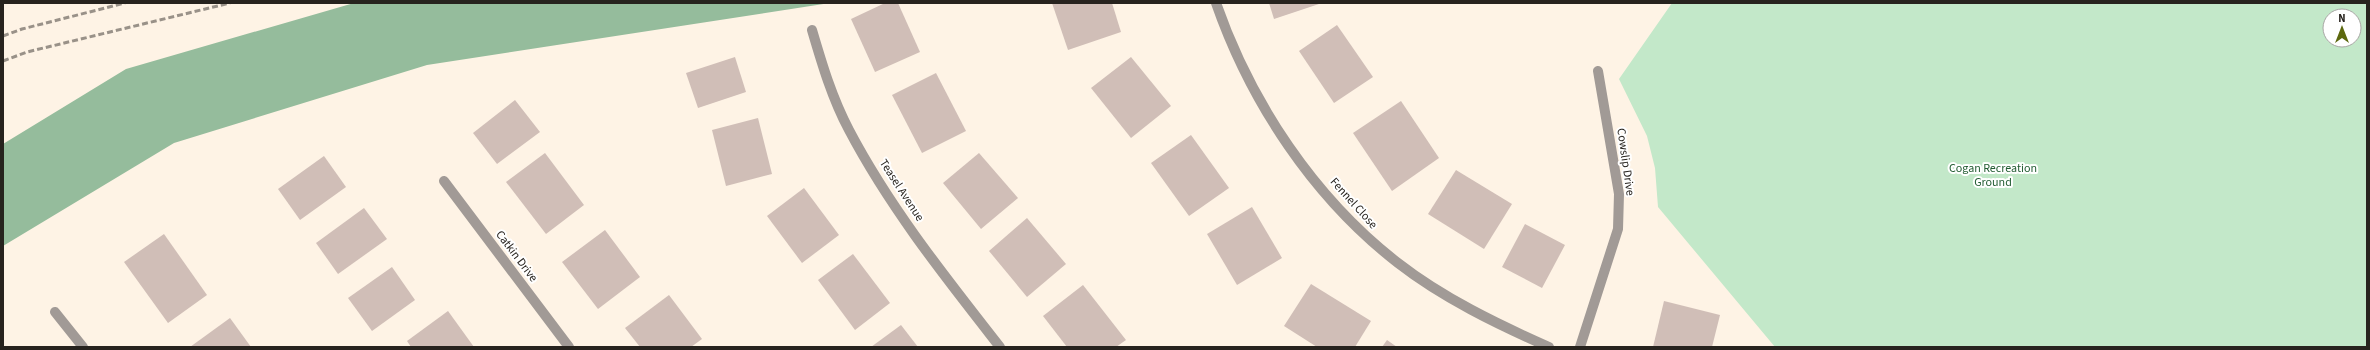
<svg xmlns="http://www.w3.org/2000/svg" width="2370" height="350" viewBox="0 0 2370 350" font-family="'Source Sans 3',sans-serif">
  <style>
    .green { fill: #c3e8c9; fill-rule: evenodd }
    .forest { fill: #95bc9c }
    .building { fill: #d0beb7 }
    .lines { fill: none; stroke-linecap: round; stroke-linejoin: round }
    .minor { stroke: #a19a96; stroke-width: 10 }
    .rail { stroke: #999188; stroke-width: 3; stroke-dasharray: 6 3; stroke-linecap: butt }
    .labels { text-anchor: middle; stroke-width: 4; stroke-linejoin: round; paint-order: stroke }
    .street-label { font-size: 12px; fill: #27231e; stroke: #fff }
    .park-label { font-size: 12px; fill: #225c32; stroke: #fff }
  </style>
  <rect width="100%" height="100%" fill="#fef3e5"/>
  <path class="green" d="M1672 3H2367V347H1775L1658 207 1655 168 1647 136 1619 79ZM2330 16H2354V40H2330Z"/>
  <polygon class="forest" points="354,3 830,3 427,65 174,143 3,246 3,144 126,69"/>
  <g class="building">
    <polygon points="885,3 898,3 920,52 875,72 851,19"/>
    <polygon points="1052,3 1112,3 1121,32 1068,50"/>
    <polygon points="1269,3 1322,3 1274,19"/>
    <polygon points="1337,25 1373,77 1334,103 1299,51"/>
    <polygon points="735,57 746,92 698,108 686,73"/>
    <polygon points="1131,57 1171,106 1131,138 1091,88"/>
    <polygon points="936,73 966,131 922,153 892,95"/>
    <polygon points="515,100 540,132 497,164 473,133"/>
    <polygon points="1401,101 1439,158 1392,191 1353,133"/>
    <polygon points="758,118 772,174 726,186 712,130"/>
    <polygon points="1191,135 1229,188 1189,216 1151,163"/>
    <polygon points="545,153 584,205 546,234 506,182"/>
    <polygon points="979,153 1018,198 981,229 943,183"/>
    <polygon points="324,156 346,187 300,220 278,189"/>
    <polygon points="1456,170 1512,204 1484,249 1428,214"/>
    <polygon points="804,188 839,235 802,263 767,216"/>
    <polygon points="1252,207 1282,258 1237,285 1207,234"/>
    <polygon points="364,208 387,239 338,274 316,243"/>
    <polygon points="1027,218 1066,264 1027,297 989,251"/>
    <polygon points="1525,224 1565,245 1542,288 1502,267"/>
    <polygon points="605,230 640,277 598,309 562,262"/>
    <polygon points="164,234 207,295 168,323 124,262"/>
    <polygon points="853,254 890,303 855,330 818,280"/>
    <polygon points="392,267 415,300 372,331 348,298"/>
    <polygon points="1311,284 1371,321 1355,347 1317,347 1284,326"/>
    <polygon points="1083,285 1126,340 1116,347 1067,347 1043,316"/>
    <polygon points="669,295 702,339 691,347 640,347 625,328"/>
    <polygon points="1664,301 1720,315 1712,347 1653,347"/>
    <polygon points="448,311 474,347 411,347 407,341"/>
    <polygon points="230,318 251,347 190,347"/>
    <polygon points="901,325 918,347 871,347"/>
    <polygon points="1387,340 1397,347 1382,347"/>
  </g>
  <g class="lines">
    <g class="minor">
      <path d="M1216 3C1251 103 1314 198 1398 263 1443 298 1497 324 1549 347"/>
      <path d="M812 30C822 64 832 98 849 130 890 208 946 278 1000 347"/>
      <polyline points="444,181 569,347"/>
      <polyline points="55,312 83,347"/>
      <polyline points="1580,347 1618,229 1619,194 1598,71"/>
    </g>
    <g class="rail">
      <polyline points="3,36 22,29 125,3"/>
      <polyline points="3,61 27,52 230,3"/>
    </g>
  </g>
  <g class="labels">
    <g class="street-label">
      <text transform="translate(1626 162) rotate(82)" y="4">Cowslip Drive</text>
      <text transform="translate(902 190) rotate(57)" y="4">Teasel Avenue</text>
      <text transform="translate(1354 203) rotate(48)" y="4">Fennel Close</text>
      <text transform="translate(517 256) rotate(53)" y="4">Catkin Drive</text>
    </g>
    <g class="park-label">
      <text x="1993" y="172">Cogan Recreation<tspan x="1993" dy="14">Ground</tspan></text>
    </g>
  </g>
  <rect width="2370" height="350" fill="none" stroke="#27231e" stroke-width="8"/>
  <g transform="translate(2342 28)"><circle r="19" fill="#ffffff" stroke="#a9a7a5"/>
  <path d="M0-3L7 15L0 10L-7 15Z" fill="#5c680e"/>
  <text y="-6" font-size="11" font-weight="bold" text-anchor="middle" fill="#27231e">N</text>
  </g>
</svg>
